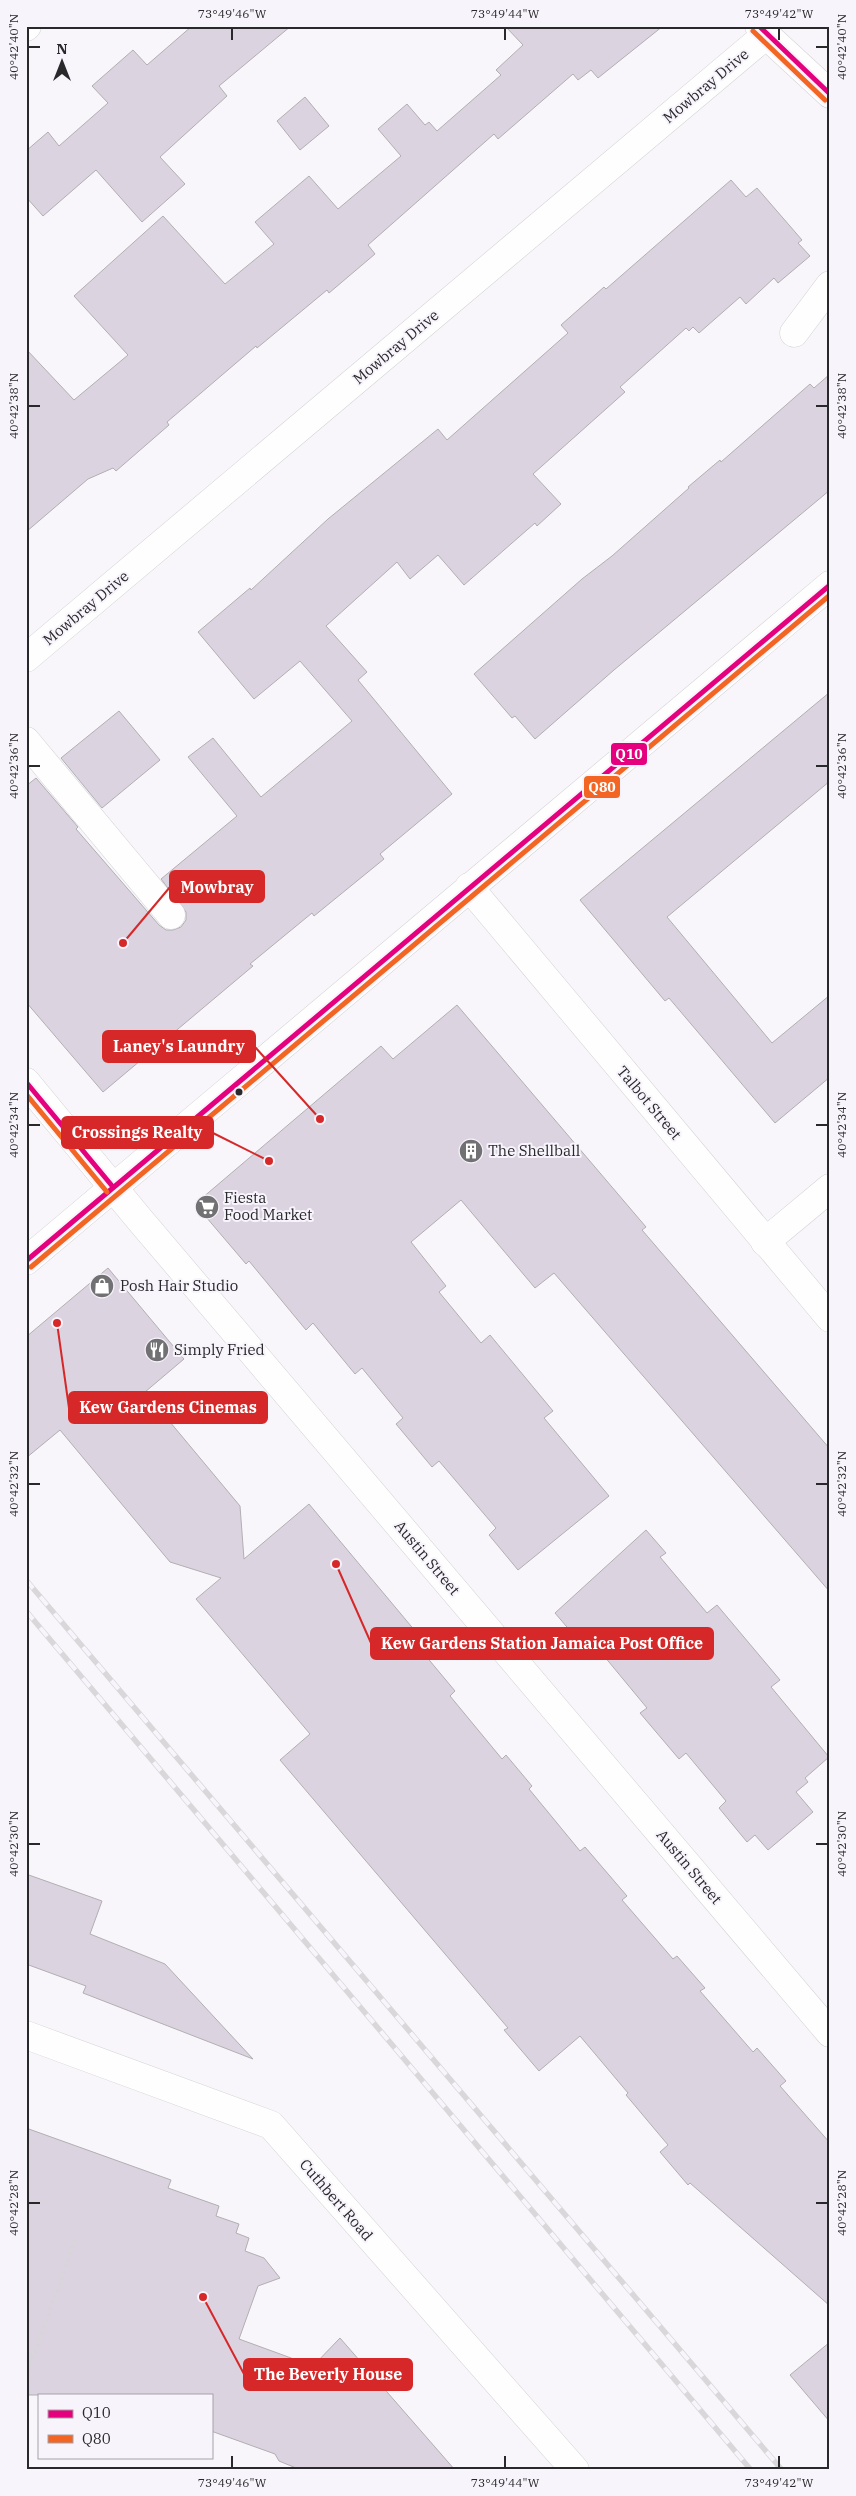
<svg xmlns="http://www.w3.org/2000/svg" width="856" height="2496" viewBox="0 0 856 2496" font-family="'IBM Plex Serif',serif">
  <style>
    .building { fill: #dbd3e0; stroke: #b1afb2 }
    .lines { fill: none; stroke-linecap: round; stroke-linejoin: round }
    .minor-casing { stroke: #d3d2d5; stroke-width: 29 }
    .path { stroke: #d6d6d6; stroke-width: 3; stroke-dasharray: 2.5 4; stroke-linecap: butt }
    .minor { stroke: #fefefe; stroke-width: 28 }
    .rail-casing { stroke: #d9d7d9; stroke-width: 5.5 }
    .rail { stroke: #f8f4fc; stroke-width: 4; stroke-dasharray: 11; stroke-linecap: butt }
    .bus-1-casing { stroke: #f8f4fc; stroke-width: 9 }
    .bus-2-casing { stroke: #f8f4fc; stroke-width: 9 }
    .bus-1 { stroke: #e5007d; stroke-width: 5 }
    .bus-2 { stroke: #f26522; stroke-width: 5 }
    .ticks { fill: none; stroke: #29282b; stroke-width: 2 }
    .bus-dot { fill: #29282b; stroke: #f8f4fc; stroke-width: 2 }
    .labels { text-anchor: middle; stroke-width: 4; stroke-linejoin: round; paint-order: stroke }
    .street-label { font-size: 15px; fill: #29282b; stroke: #f8f4fc }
    .poi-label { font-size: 15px; fill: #29282b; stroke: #f8f4fc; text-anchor: start }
    .leader { fill: none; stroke: #d62828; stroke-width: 2 }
    .callout-dot { fill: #d62828; stroke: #f8f4fc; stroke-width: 2 }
    .callout { fill: #d62828; stroke: #d62828; stroke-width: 2 }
    .callout-label { font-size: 16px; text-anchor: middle; font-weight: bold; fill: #fff }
    .line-badge { stroke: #f8f4fc; stroke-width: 2 }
    .badge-label { font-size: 14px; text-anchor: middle; font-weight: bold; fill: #fff }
    .neatline { fill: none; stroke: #29282b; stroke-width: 2 }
    .ticks-label { font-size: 12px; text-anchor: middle; fill: #29282b }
  </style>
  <rect width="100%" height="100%" fill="#f8f6fa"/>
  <g class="building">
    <polygon points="192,26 291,26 219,86 227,96 160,157 185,184 142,222 96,170 43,216 26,197 26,151 48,132 59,146 108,103 92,86 133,50 147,65"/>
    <polygon points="505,26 663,26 598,78 591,70 578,80 573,74 498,139 494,134 368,245 375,254 329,293 327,290 257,348 256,346 167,422 169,425 116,471 113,468 88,479 26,532 26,349 74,400 128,355 74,296 163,216 225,284 274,244 255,222 309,176 338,209 401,156 378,129 407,104 425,125 429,122 437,131 501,75 496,70 523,45"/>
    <polygon points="305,97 329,126 300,150 277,121"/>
    <polygon points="731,180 746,197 757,188 802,240 798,243 810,256 778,283 774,278 746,304 740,297 699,333 693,327 689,331 686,328 620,387 625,392 533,474 561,504 537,526 535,523 464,585 438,555 410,579 397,562 326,626 367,672 358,680 452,794 380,854 384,859 314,916 312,913 250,964 253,966 103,1092 26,1002 26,786 36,778 78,827 76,829 159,925 166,930 173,930 181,927 186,920 186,912 161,879 237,816 188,757 213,738 261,797 352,721 300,661 254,699 198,632 250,588 251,590 328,519 438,429 447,440 568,333 561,325 604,287 606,289"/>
    <polygon points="830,374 830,490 614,670 535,739 515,716 512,718 474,674 582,579 612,556 689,488 688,487 720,460 721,462 810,384 814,388"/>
    <polygon points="830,692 830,781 667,917 772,1043 830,995 830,1077 775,1123 669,998 665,1001 580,900"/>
    <polygon points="119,711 160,760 102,808 61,758"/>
    <polygon points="457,1005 646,1227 642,1230 830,1449 830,1592 554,1273 535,1288 461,1200 411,1242 446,1286 439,1292 481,1343 490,1335 553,1411 544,1418 609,1496 518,1570 489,1535 496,1528 439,1461 432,1467 396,1424 403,1418 362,1368 355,1374 313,1323 306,1330 249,1261 246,1264 195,1204 381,1046 393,1059"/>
    <polygon points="108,1268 184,1359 145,1392 240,1506 244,1559 309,1504 421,1638 415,1643 455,1691 450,1696 502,1759 506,1755 532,1786 529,1789 580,1851 585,1847 627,1896 622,1900 673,1959 677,1956 705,1988 700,1991 753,2052 757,2048 786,2081 780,2086 830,2143 830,2306 690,2183 688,2185 660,2152 668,2145 626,2095 628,2093 580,2036 539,2071 504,2030 508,2028 280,1760 310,1734 196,1599 221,1578 170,1562 60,1430 26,1458 26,1337"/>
    <polygon points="646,1530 666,1553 660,1557 707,1613 717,1605 780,1680 771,1687 829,1757 805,1778 808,1782 796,1792 813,1812 768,1850 755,1835 747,1842 719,1808 726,1801 686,1753 679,1759 640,1713 647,1708 604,1656 591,1641 584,1647 555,1613"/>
    <polygon points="26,1874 102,1901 90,1934 165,1964 253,2059 83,1993 86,1986 26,1964"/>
    <polygon points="26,2128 171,2180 168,2188 219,2206 216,2216 239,2224 236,2233 249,2238 245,2251 264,2258 280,2278 258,2286 239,2339 313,2366 340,2338 455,2470 301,2470 279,2461 275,2454 211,2431 211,2395 26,2395"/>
    <polygon points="830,2342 830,2422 790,2375"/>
  </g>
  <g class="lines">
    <g class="minor-casing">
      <g id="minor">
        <polyline points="759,26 766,35 830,94"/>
        <polyline points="26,27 27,26"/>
        <polyline points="794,333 830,285"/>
        <polyline points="26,658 766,35"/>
        <polyline points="26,741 171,915"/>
        <polyline points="469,887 830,1318"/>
        <polyline points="26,1082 140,1220 830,2033"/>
        <polyline points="765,1242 830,1188"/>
        <polyline points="26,1261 830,585"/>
        <polyline points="26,2035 271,2125 575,2470"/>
      </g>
    </g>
    <polyline class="path" points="26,2377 76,2238"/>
    <use href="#minor" class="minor"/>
    <g class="rail-casing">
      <g id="rail">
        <polyline points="26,1580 782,2470"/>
        <polyline points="26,1611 751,2470"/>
      </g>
    </g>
    <use href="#rail" class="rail"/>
    <g class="bus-1-casing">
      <g id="bus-1">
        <polyline points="759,26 830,94"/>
        <polyline points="26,1082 113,1187"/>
        <polyline points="26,1261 830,585"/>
      </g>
    </g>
    <g class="bus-2-casing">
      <g id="bus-2">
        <polyline points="753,31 825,100"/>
        <polyline points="26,1094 107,1192"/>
        <polyline points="31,1267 830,595"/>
      </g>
    </g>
    <use href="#bus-1" class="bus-1"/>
    <use href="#bus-2" class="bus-2"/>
  </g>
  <path class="ticks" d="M232 28V40M505 28V40M779 28V40M28 47H40M816 47H828M28 406H40M816 406H828M28 766H40M816 766H828M28 1125H40M816 1125H828M28 1484H40M816 1484H828M28 1844H40M816 1844H828M28 2203H40M816 2203H828M232 2456V2468M505 2456V2468M779 2456V2468"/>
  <defs>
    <g id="building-disc" transform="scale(1.25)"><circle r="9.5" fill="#717073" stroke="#f8f4fc"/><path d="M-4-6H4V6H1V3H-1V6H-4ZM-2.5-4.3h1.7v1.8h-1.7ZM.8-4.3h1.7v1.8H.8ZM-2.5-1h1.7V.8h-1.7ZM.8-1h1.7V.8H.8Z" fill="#fff"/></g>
    <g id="supermarket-disc" transform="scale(1.25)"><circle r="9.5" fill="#717073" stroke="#f8f4fc"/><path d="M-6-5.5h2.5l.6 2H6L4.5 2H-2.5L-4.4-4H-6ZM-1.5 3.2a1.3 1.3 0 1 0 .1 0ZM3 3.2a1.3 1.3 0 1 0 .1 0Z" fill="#fff"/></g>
    <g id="shop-disc" transform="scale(1.25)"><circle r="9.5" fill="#717073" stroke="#f8f4fc"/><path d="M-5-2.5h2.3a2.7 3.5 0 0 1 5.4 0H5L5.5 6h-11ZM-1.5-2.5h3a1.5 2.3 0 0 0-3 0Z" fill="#fff"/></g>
    <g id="restaurant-disc" transform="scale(1.25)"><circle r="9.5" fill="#717073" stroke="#f8f4fc"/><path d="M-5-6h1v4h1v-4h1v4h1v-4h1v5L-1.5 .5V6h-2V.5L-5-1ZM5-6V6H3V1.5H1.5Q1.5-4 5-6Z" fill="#fff"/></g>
  </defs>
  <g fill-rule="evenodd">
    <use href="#building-disc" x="471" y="1151"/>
    <use href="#supermarket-disc" x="207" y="1207"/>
    <use href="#shop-disc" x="102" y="1286"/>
    <use href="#restaurant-disc" x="157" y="1350"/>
  </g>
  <circle class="bus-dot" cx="239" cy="1092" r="4.5"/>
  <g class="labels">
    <g class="street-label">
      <text transform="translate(706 86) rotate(-40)" y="5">Mowbray Drive</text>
      <text transform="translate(396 347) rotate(-40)" y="5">Mowbray Drive</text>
      <text transform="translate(86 608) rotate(-40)" y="5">Mowbray Drive</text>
      <text transform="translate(649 1103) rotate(50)" y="5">Talbot Street</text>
      <text transform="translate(427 1558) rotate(50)" y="5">Austin Street</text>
      <text transform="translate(689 1867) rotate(50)" y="5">Austin Street</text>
      <text transform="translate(336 2200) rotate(49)" y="5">Cuthbert Road</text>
    </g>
    <g class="poi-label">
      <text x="488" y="1156">The Shellball</text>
      <text x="224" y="1203">Fiesta<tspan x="224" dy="17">Food Market</tspan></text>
      <text x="120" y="1291">Posh Hair Studio</text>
      <text x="174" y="1355">Simply Fried</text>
    </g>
  </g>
  <path class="leader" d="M123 943L170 887M320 1119L255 1047M269 1161L213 1133M57 1323L69 1408M336 1564L371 1643M203 2297L244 2374"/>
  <g class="callout-dot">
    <circle cx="123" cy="943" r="5"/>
    <circle cx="320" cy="1119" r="5"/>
    <circle cx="269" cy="1161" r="5"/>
    <circle cx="57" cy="1323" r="5"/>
    <circle cx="336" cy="1564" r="5"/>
    <circle cx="203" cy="2297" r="5"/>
  </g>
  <g class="callout">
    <rect x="170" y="871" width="94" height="31" rx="5"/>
    <rect x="103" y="1031" width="152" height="31" rx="5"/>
    <rect x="62" y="1117" width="151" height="31" rx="5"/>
    <rect x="69" y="1392" width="198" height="31" rx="5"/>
    <rect x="371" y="1628" width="342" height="31" rx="5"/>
    <rect x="244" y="2359" width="168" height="31" rx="5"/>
  </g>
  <g class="callout-label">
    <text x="217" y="893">Mowbray</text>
    <text x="179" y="1052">Laney's Laundry</text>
    <text x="137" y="1138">Crossings Realty</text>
    <text x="168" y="1413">Kew Gardens Cinemas</text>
    <text x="542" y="1649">Kew Gardens Station Jamaica Post Office</text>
    <text x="328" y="2380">The Beverly House</text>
  </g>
  <g class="line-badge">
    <rect x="610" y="742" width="38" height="24" rx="5" fill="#e5007d"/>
    <rect x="583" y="775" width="38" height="24" rx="5" fill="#f26522"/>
  </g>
  <g class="badge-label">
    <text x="629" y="759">Q10</text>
    <text x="602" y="792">Q80</text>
  </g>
  <rect width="856" height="2496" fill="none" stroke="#f8f4fc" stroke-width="55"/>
  <rect x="38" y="2394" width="175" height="65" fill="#f8f4fc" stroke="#a5a2a8"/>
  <rect x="48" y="2410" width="25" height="8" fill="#e5007d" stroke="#a5a2a8"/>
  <text x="82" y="2418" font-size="15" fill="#29282b">Q10</text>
  <rect x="48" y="2435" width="25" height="8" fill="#f26522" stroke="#a5a2a8"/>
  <text x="82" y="2444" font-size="15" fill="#29282b">Q80</text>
  <g transform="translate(62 62)" stroke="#f8f4fc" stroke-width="4" paint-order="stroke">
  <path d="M0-4L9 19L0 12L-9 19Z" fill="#29282b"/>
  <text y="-8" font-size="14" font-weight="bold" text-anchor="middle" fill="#29282b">N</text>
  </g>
  <rect x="28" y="28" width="800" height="2440" class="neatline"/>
  <g class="ticks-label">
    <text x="232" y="18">73°49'46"W</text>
    <text x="505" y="18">73°49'44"W</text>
    <text x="779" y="18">73°49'42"W</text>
    <text transform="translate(14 47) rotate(-90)" y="4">40°42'40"N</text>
    <text transform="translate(842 47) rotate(-90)" y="4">40°42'40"N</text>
    <text transform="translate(14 406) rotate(-90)" y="4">40°42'38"N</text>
    <text transform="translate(842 406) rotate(-90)" y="4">40°42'38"N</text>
    <text transform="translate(14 766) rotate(-90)" y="4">40°42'36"N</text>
    <text transform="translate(842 766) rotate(-90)" y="4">40°42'36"N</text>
    <text transform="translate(14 1125) rotate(-90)" y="4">40°42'34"N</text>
    <text transform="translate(842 1125) rotate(-90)" y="4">40°42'34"N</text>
    <text transform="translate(14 1484) rotate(-90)" y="4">40°42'32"N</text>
    <text transform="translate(842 1484) rotate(-90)" y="4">40°42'32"N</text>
    <text transform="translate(14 1844) rotate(-90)" y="4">40°42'30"N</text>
    <text transform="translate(842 1844) rotate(-90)" y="4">40°42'30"N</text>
    <text transform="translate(14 2203) rotate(-90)" y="4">40°42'28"N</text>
    <text transform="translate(842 2203) rotate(-90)" y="4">40°42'28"N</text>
    <text x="232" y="2487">73°49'46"W</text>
    <text x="505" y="2487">73°49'44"W</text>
    <text x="779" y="2487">73°49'42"W</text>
  </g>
</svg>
